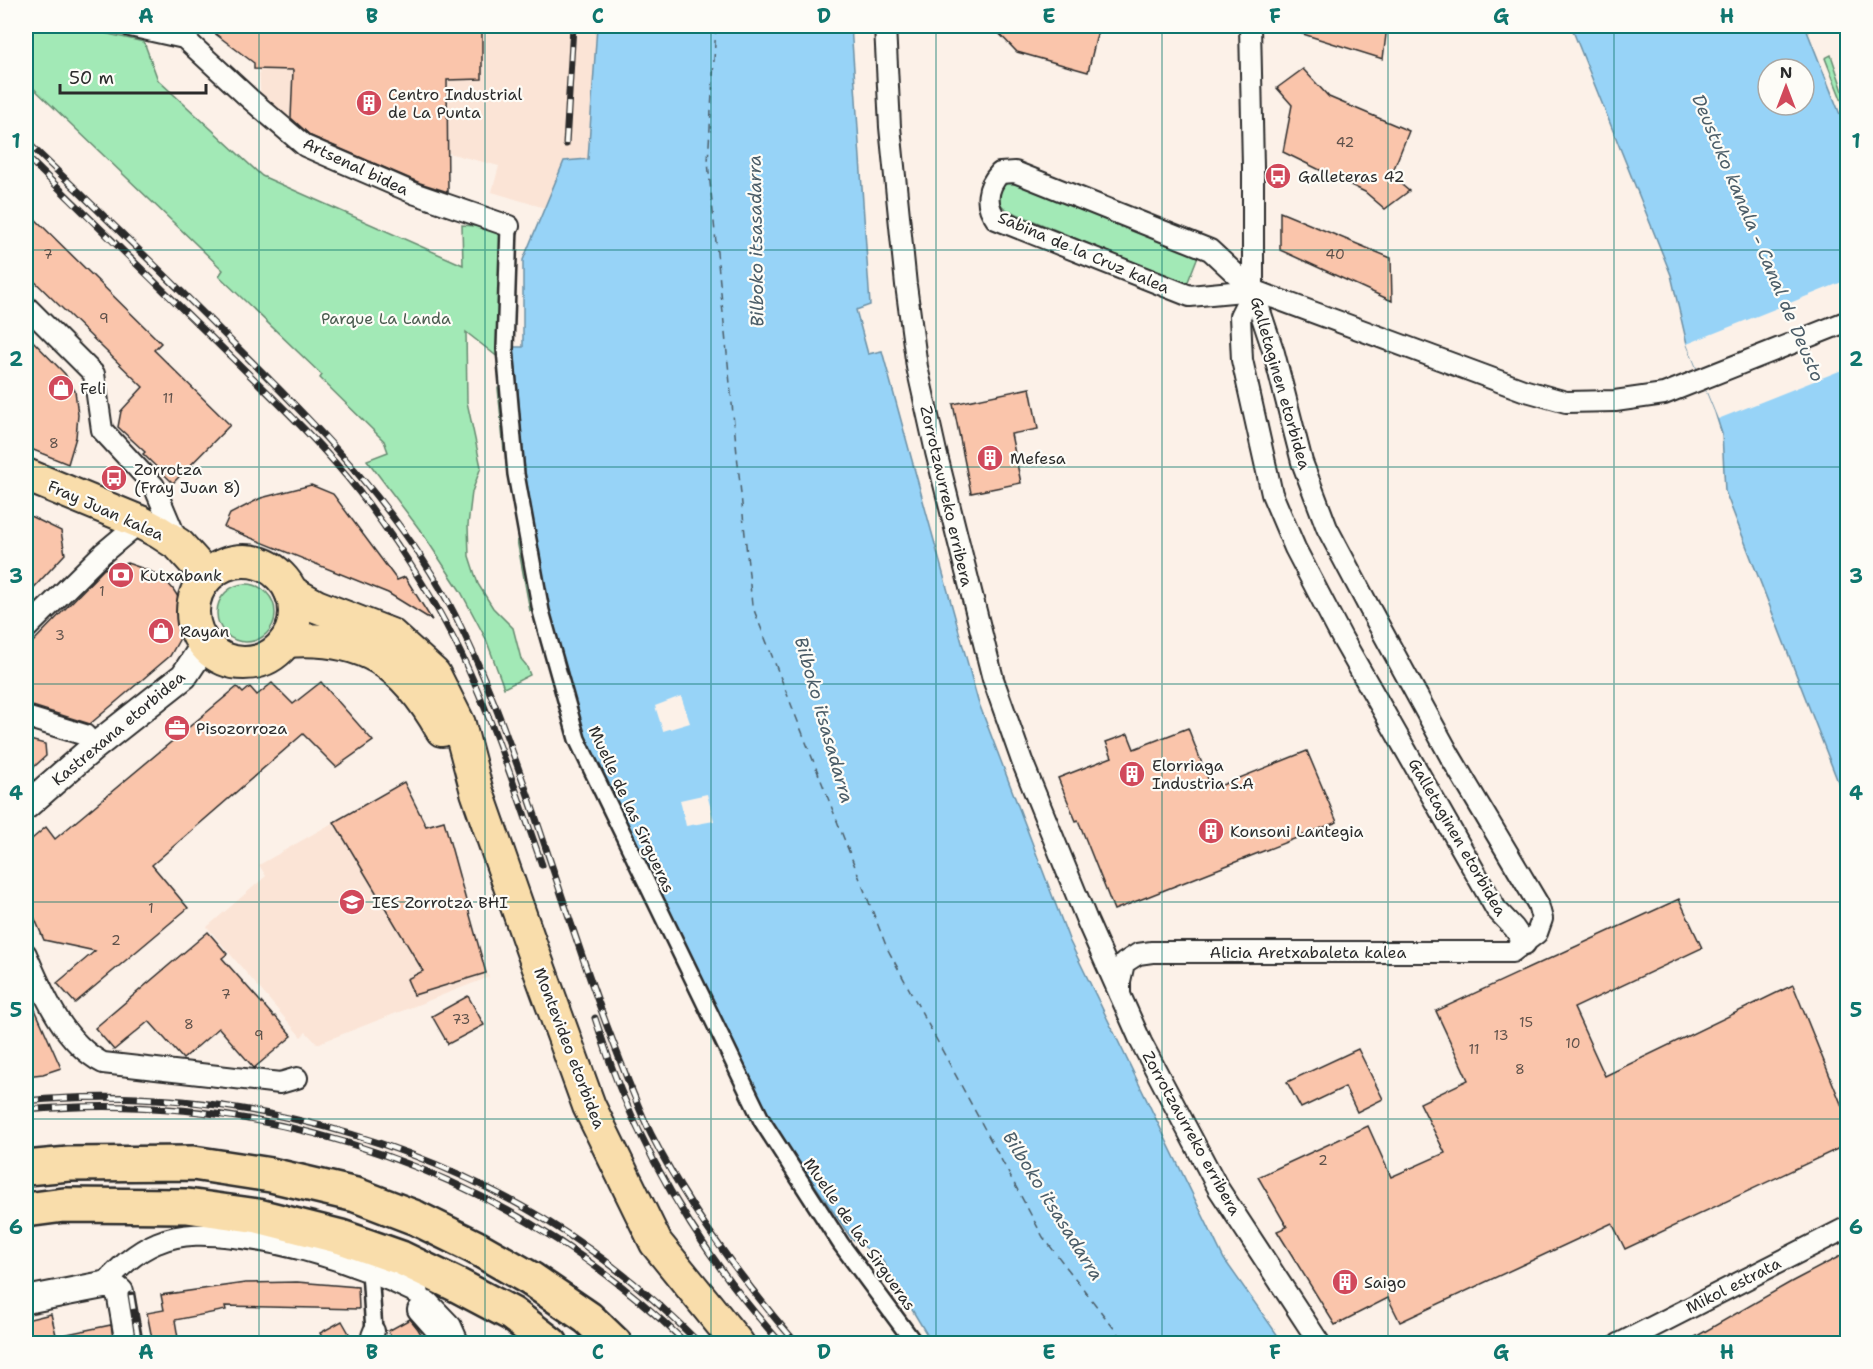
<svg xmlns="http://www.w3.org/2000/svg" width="1873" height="1369" viewBox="0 0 1873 1369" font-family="'Shantell Sans',sans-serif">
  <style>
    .built { fill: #fbe4d6 }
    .green { fill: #a2e9b6; stroke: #668a70; stroke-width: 1.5 }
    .water { fill: #97d3f7; stroke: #6c90a5; stroke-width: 1.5; fill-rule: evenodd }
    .pier { fill: #fcf1e8 }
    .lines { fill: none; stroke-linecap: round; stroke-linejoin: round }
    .ferry { stroke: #4b5d68; stroke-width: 1.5; stroke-dasharray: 8 6; stroke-linecap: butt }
    .building { fill: #fac5ab; stroke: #2b2b2b; stroke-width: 1.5 }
    .pedestrian-casing { stroke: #2b2b2b; stroke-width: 20 }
    .minor-casing { stroke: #2b2b2b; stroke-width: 24 }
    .tertiary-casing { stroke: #2b2b2b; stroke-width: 30 }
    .primary-casing { stroke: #2b2b2b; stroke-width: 36 }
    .motorway-casing { stroke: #2b2b2b; stroke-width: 38 }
    .pedestrian { stroke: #fdfcf7; stroke-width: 15 }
    .minor { stroke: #fdfcf7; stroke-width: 20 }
    .tertiary { stroke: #fdfcf7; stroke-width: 26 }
    .primary { stroke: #f9ddab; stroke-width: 32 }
    .motorway { stroke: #f9ddab; stroke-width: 33 }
    .rail-casing { stroke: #2b2b2b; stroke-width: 7 }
    .rail { stroke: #fdfcf7; stroke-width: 4.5; stroke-dasharray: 14; stroke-linecap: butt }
    .grid { fill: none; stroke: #0f766e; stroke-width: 1.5; stroke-opacity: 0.55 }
    .labels { text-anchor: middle; stroke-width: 4.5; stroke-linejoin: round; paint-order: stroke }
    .number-label { font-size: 14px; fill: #5f524b }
    .poi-label { font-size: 16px; fill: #2b2b2b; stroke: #fdfcf7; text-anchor: start }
    .street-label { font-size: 16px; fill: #2b2b2b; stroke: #fdfcf7 }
    .park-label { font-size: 16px; fill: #495a4e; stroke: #fdfcf7 }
    .water-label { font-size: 18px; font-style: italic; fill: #4b5d68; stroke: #fdfcf7 }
    .neatline { fill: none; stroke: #0f766e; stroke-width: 2 }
    .grid-label { font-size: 20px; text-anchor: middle; font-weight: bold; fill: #0f766e }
  </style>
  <rect width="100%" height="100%" fill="#fcf1e8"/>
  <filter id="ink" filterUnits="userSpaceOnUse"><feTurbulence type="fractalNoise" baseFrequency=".0167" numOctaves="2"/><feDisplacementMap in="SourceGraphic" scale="12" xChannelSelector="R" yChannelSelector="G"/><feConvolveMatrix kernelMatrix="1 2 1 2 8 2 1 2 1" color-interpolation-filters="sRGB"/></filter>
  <g filter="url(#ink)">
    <g class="built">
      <polygon points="205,26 597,26 588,160 564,161 545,208 492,192 499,166 448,153 448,197 308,142 261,102 259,69 254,68 254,63"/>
      <polygon points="404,782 426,826 444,821 486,973 489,977 317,1044 306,1032 301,1037 207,927 266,876 259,865"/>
    </g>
    <g class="green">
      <polygon points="26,26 73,26 144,42 158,80 262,176 463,265 462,225 503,228 499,358 466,332 467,402 481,467 472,492 468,525 469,556 478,584 493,608 513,628 521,659 526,665 530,675 504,688 486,639 461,592 423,534 367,460 388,452 384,441 320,378 322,375 219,276 223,270 26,81"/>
      <polygon points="1831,55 1847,103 1847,109 1845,109 1825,58"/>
      <path d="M1007 183 1027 186 1126 225 1198 256 1187 284 1007 210C995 202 994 191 1007 183Z"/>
      <polygon points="504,387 511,450 504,451 498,388"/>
      <polygon points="522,539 536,610 530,611 517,540"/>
      <circle cx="246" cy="613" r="29"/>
    </g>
    <g class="water">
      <polygon points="597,26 851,26 870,305 856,310 868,354 882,351 978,701 1070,942 1224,1259 1283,1343 932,1343 881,1258 851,1238 768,1116 585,736 545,596 525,472 514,347 523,347 523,260 564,161 588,159"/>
      <path d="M1571 26H1805L1847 132V805L1725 491 1722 434 1715 412 1687 344 1671 275ZM1768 69H1804V105H1768Z"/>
    </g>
    <g class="pier">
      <polygon points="1847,280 1847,368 1718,419 1687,344"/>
      <polygon points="681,696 690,723 663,731 655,706"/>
      <polygon points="707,794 714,821 686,826 680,800"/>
    </g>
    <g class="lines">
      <polyline class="ferry" points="716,26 708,162 752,605 887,948 1043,1237 1126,1344"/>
    </g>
    <g class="building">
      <polygon points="205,26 482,26 482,79 447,80 448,192 420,183 311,136 291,118 293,70 254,69 254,63"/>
      <polygon points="992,26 1099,26 1088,72 1017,52"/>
      <polygon points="1288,26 1387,26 1383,59 1287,29"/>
      <polygon points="1303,69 1329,97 1409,131 1391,176 1409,191 1385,209 1365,192 1283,152 1292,105 1277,88"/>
      <polygon points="26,210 161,343 154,350 230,425 173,483 143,454 145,452 118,427 121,411 143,387 26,273"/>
      <polygon points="1280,212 1391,258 1392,301 1280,250"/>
      <polygon points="26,334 65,374 75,391 78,415 76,437 68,464 26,447"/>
      <polygon points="1030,388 1038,429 1011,434 1021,483 971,493 953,404"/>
      <polygon points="311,485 333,494 397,580 405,577 432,620 388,593 224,527 230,514 261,498"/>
      <polygon points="26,514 61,531 65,554 26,596"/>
      <polygon points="127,563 150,571 164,579 173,589 180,600 182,624 179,640 170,656 90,724 26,704 26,649 104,569"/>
      <polygon points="321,682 373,741 336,767 303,734 152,865 188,908 75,1003 57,983 95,951 44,940 26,898 26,844 46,827 55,839 237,687 243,693 250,687 257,695 272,683 293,704"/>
      <polygon points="1188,728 1212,789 1307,751 1337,822 1114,910 1078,820 1076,821 1058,778 1112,757 1106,742 1128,734 1134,749"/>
      <polygon points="26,739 45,744 46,756 26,774"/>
      <polygon points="404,782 426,826 444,821 486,973 414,995 407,979 423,971 334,822"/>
      <polygon points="1679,899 1702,948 1574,1008 1605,1076 1793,985 1848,1121 1848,1144 1625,1249 1612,1223 1400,1322 1388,1298 1335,1325 1277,1231 1287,1227 1258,1177 1368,1126 1391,1177 1445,1153 1420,1103 1468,1080 1436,1011"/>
      <polygon points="208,932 227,954 222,958 274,1017 275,1016 292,1036 254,1068 219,1028 183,1059 149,1021 114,1050 95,1028"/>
      <polygon points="26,989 61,1068 43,1074 26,1076"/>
      <polygon points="468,996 484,1025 448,1044 432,1016"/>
      <polygon points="1358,1049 1383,1099 1357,1112 1345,1087 1301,1108 1287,1082"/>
      <polygon points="1848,1252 1848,1344 1683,1344 1791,1282"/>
      <polygon points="297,1282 358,1287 359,1309 225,1306 226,1310 175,1320 179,1344 153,1344 147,1313 164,1310 161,1295 245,1283"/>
      <polygon points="51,1314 57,1339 57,1336 111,1325 114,1344 26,1344 26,1320"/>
      <polygon points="410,1319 418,1329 427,1344 395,1344 388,1331"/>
      <polygon points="342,1321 355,1344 326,1344 320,1333"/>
    </g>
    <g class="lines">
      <g class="pedestrian-casing">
        <g id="pedestrian">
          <polyline points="509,226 505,349 516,474 541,611 577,739 762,1121 841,1244 915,1344"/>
          <polyline points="370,1271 374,1331"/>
        </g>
      </g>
      <g class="minor-casing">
        <g id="minor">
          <polyline points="130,26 184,38 250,99 305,146 416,194 509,226"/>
          <polyline points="885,26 890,127 906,285 917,367 936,452 993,679 1022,761 1088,923 1141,1042 1218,1188 1320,1344"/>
          <path d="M1253 290 1190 296 996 219C984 203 987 187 1000 173L1015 172 1210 250 1253 290 1523 390 1566 402 1615 401 1664 394 1848 321"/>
          <polyline points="1253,290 1240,316 1242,360 1272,494 1295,548 1342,638 1496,909 1514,928 1525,944"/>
          <polyline points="26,306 94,374 102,430 154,486 179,545"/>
          <polyline points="26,629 103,553 140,522"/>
          <polyline points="26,717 85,735 94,747"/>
          <path d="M26 954C43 993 63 1042 103 1063L280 1083 297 1078"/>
          <polyline points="1120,994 1120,981 1124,963 1138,954 1152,952 1512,952 1537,933 1542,919 1538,904 1450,756 1371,611 1327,528 1302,462 1274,353 1253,290 1253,167 1250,26"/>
          <path d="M103 1285C119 1268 135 1252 157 1243 182 1232 209 1234 234 1237 300 1244 360 1265 419 1294"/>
          <polyline points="428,1302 451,1326 459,1344"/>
          <polyline points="418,1310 448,1344"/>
          <polyline points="374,1331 372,1336 375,1344"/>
          <polyline points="1619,1344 1848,1227"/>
        </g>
      </g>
      <g class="tertiary-casing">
        <g id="tertiary">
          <polyline points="26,806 94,747 184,676 205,644"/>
          <polyline points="26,1300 103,1285 111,1285 120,1292 129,1344"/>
        </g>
      </g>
      <g class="primary-casing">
        <g id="primary">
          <polyline points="26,475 140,522 159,532 179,545 207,576"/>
          <circle cx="244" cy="612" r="51"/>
          <polyline points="291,592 316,606 391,635 434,674 459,724 477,792 532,949 589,1106 656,1243 738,1344"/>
          <path d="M286 641C365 635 404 663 442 730"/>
        </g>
      </g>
      <g class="motorway-casing">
        <g id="motorway">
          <polyline points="26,1168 69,1164 193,1163 271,1175 356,1195 416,1218 475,1247 531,1279 588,1318 615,1344"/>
          <polyline points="26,1210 64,1205 187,1206 258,1216 341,1237 401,1258 457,1285 512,1314 551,1344"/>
        </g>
      </g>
      <use href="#pedestrian" class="pedestrian"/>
      <use href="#minor" class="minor"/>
      <use href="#tertiary" class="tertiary"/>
      <use href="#primary" class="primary"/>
      <use href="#motorway" class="motorway"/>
      <g class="rail-casing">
        <g id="rail">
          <path d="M26 141C98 210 170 279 240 350 322 431 402 512 455 615 485 674 507 736 529 798 555 874 579 951 607 1026 621 1062 634 1099 651 1134 690 1211 741 1279 797 1344"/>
          <polyline points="566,144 573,26"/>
          <path d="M26 156C86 215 146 274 207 333 259 385 315 435 360 493 382 522 403 552 422 583 477 670 508 768 542 865"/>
          <path d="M595 1018C603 1042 611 1067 621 1091 659 1182 715 1271 782 1344"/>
          <path d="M26 1101C203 1084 391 1127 544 1219 601 1254 653 1296 700 1344"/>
          <path d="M26 1110C270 1088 511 1172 687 1344"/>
          <polyline points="131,1295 139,1344"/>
        </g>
      </g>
      <use href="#rail" class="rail"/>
    </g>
  </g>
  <path class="grid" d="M259 26V1344M485 26V1344M711 26V1344M936 26V1344M1162 26V1344M1388 26V1344M1614 26V1344M26 250H1848M26 467H1848M26 684H1848M26 902H1848M26 1119H1848"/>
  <defs>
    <g id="building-disc" transform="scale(1.35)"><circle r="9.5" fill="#d1495b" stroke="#fdfcf7"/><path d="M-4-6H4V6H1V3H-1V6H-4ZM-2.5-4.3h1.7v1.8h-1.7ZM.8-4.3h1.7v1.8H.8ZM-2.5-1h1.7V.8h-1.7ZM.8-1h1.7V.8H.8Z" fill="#fff"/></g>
    <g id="bus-disc" transform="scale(1.35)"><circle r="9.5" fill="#d1495b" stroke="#fdfcf7"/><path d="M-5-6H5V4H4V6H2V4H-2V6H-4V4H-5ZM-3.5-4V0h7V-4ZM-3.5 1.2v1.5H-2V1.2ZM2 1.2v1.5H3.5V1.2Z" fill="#fff"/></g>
    <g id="shop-disc" transform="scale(1.35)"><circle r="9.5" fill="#d1495b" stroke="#fdfcf7"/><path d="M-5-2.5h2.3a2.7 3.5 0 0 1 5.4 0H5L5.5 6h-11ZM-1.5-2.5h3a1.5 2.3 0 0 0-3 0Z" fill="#fff"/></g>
    <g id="bank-disc" transform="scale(1.35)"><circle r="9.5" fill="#d1495b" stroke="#fdfcf7"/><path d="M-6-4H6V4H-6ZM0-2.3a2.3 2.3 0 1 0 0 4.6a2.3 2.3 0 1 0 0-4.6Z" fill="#fff"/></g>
    <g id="office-disc" transform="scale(1.35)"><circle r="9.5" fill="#d1495b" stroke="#fdfcf7"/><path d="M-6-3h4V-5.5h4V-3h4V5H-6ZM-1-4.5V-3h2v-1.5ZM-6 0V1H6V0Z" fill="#fff"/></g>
    <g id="school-disc" transform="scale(1.35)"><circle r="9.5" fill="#d1495b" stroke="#fdfcf7"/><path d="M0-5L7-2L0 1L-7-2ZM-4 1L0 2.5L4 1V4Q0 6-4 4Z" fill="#fff"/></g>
  </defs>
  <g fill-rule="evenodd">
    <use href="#building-disc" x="369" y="103"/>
    <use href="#bus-disc" x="1278" y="176"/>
    <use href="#shop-disc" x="61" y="388"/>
    <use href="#building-disc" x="990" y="458"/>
    <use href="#bus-disc" x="114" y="478"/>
    <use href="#bank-disc" x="121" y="575"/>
    <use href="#shop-disc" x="161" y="631"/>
    <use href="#office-disc" x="177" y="728"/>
    <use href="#building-disc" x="1132" y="774"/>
    <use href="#building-disc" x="1211" y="831"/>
    <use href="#school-disc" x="352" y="902"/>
    <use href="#building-disc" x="1345" y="1282"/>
  </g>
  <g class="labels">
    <g class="number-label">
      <text x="1345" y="147">42</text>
      <text x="48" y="259">7</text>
      <text x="1335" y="259">40</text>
      <text x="104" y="323">9</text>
      <text x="168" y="403">11</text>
      <text x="54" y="448">8</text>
      <text x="102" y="596">1</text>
      <text x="60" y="640">3</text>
      <text x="151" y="913">1</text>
      <text x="116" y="945">2</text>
      <text x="226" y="999">7</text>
      <text x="461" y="1024">73</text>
      <text x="1526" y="1027">15</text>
      <text x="189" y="1029">8</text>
      <text x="259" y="1040">9</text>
      <text x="1501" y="1040">13</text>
      <text x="1573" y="1048">10</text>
      <text x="1474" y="1054">11</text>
      <text x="1520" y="1074">8</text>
      <text x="1323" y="1165">2</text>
    </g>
    <g class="poi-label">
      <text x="388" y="100">Centro Industrial<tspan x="388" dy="18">de La Punta</tspan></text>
      <text x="1298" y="182">Galleteras 42</text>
      <text x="80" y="394">Feli</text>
      <text x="1010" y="464">Mefesa</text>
      <text x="134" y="475">Zorrotza<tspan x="134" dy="18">(Fray Juan 8)</tspan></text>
      <text x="140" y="581">Kutxabank</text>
      <text x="180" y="637">Rayan</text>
      <text x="196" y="734">Pisozorroza</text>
      <text x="1152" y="771">Elorriaga<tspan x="1152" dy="18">Industria S.A</tspan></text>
      <text x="1230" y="837">Konsoni Lantegia</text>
      <text x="372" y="908">IES Zorrotza BHI</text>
      <text x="1364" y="1288">Saigo</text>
    </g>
    <g class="street-label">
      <text transform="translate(356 166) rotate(25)" y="6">Artsenal bidea</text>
      <text transform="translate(1084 252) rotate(23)" y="6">Sabina de la Cruz kalea</text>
      <text transform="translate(1281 383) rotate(74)" y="6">Galletaginen etorbidea</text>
      <text transform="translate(947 496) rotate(77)" y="6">Zorrotzaurreko erribera</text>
      <text transform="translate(106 510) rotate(24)" y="6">Fray Juan kalea</text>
      <text transform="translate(118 728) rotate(-40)" y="6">Kastrexana etorbidea</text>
      <text transform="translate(632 809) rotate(65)" y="6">Muelle de las Sirgueras</text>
      <text transform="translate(1458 837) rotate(60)" y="6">Galletaginen etorbidea</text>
      <text x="1308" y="958">Alicia Aretxabaleta kalea</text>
      <text transform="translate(570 1048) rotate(69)" y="6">Montevideo etorbidea</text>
      <text transform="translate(1192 1133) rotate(61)" y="6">Zorrotzaurreko erribera</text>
      <text transform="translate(860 1234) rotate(55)" y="6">Muelle de las Sirgueras</text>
      <text transform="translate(1733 1285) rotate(-27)" y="6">Mikol estrata</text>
    </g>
    <g class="park-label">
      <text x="386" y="324">Parque La Landa</text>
    </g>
    <g class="water-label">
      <text transform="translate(1758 238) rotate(67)" y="6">Deustuko kanala - Canal de Deusto</text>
      <text transform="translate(756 241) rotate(-91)" y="6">Bilboko itsasadarra</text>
      <text transform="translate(824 720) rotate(74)" y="6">Bilboko itsasadarra</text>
      <text transform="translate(1053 1206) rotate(58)" y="6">Bilboko itsasadarra</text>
    </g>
  </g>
  <rect width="1873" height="1369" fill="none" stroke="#fdfcf7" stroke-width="66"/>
  <g transform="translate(1786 87)"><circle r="28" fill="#fdfcf7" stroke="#a9a8a5" stroke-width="1.5"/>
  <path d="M0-4.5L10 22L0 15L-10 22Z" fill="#d1495b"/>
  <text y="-9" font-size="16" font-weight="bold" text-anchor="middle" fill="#2b2b2b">N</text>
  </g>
  <path d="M60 84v9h146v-9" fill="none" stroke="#2b2b2b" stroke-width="3"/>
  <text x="69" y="84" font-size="18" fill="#2b2b2b" stroke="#fdfcf7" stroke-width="4.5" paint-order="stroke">50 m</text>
  <rect x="33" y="33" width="1807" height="1303" class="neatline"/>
  <g class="grid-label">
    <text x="146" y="23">A</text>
    <text x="372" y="23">B</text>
    <text x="598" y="23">C</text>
    <text x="824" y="23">D</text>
    <text x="1049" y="23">E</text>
    <text x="1275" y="23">F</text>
    <text x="1501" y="23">G</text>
    <text x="1727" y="23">H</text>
    <text x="16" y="148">1</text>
    <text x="1856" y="148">1</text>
    <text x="16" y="366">2</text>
    <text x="1856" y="366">2</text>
    <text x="16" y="583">3</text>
    <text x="1856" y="583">3</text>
    <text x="16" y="800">4</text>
    <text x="1856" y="800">4</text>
    <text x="16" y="1017">5</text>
    <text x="1856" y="1017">5</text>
    <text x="16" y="1234">6</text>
    <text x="1856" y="1234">6</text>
    <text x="146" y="1359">A</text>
    <text x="372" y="1359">B</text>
    <text x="598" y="1359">C</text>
    <text x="824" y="1359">D</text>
    <text x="1049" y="1359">E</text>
    <text x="1275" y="1359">F</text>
    <text x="1501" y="1359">G</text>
    <text x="1727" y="1359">H</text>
  </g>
</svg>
